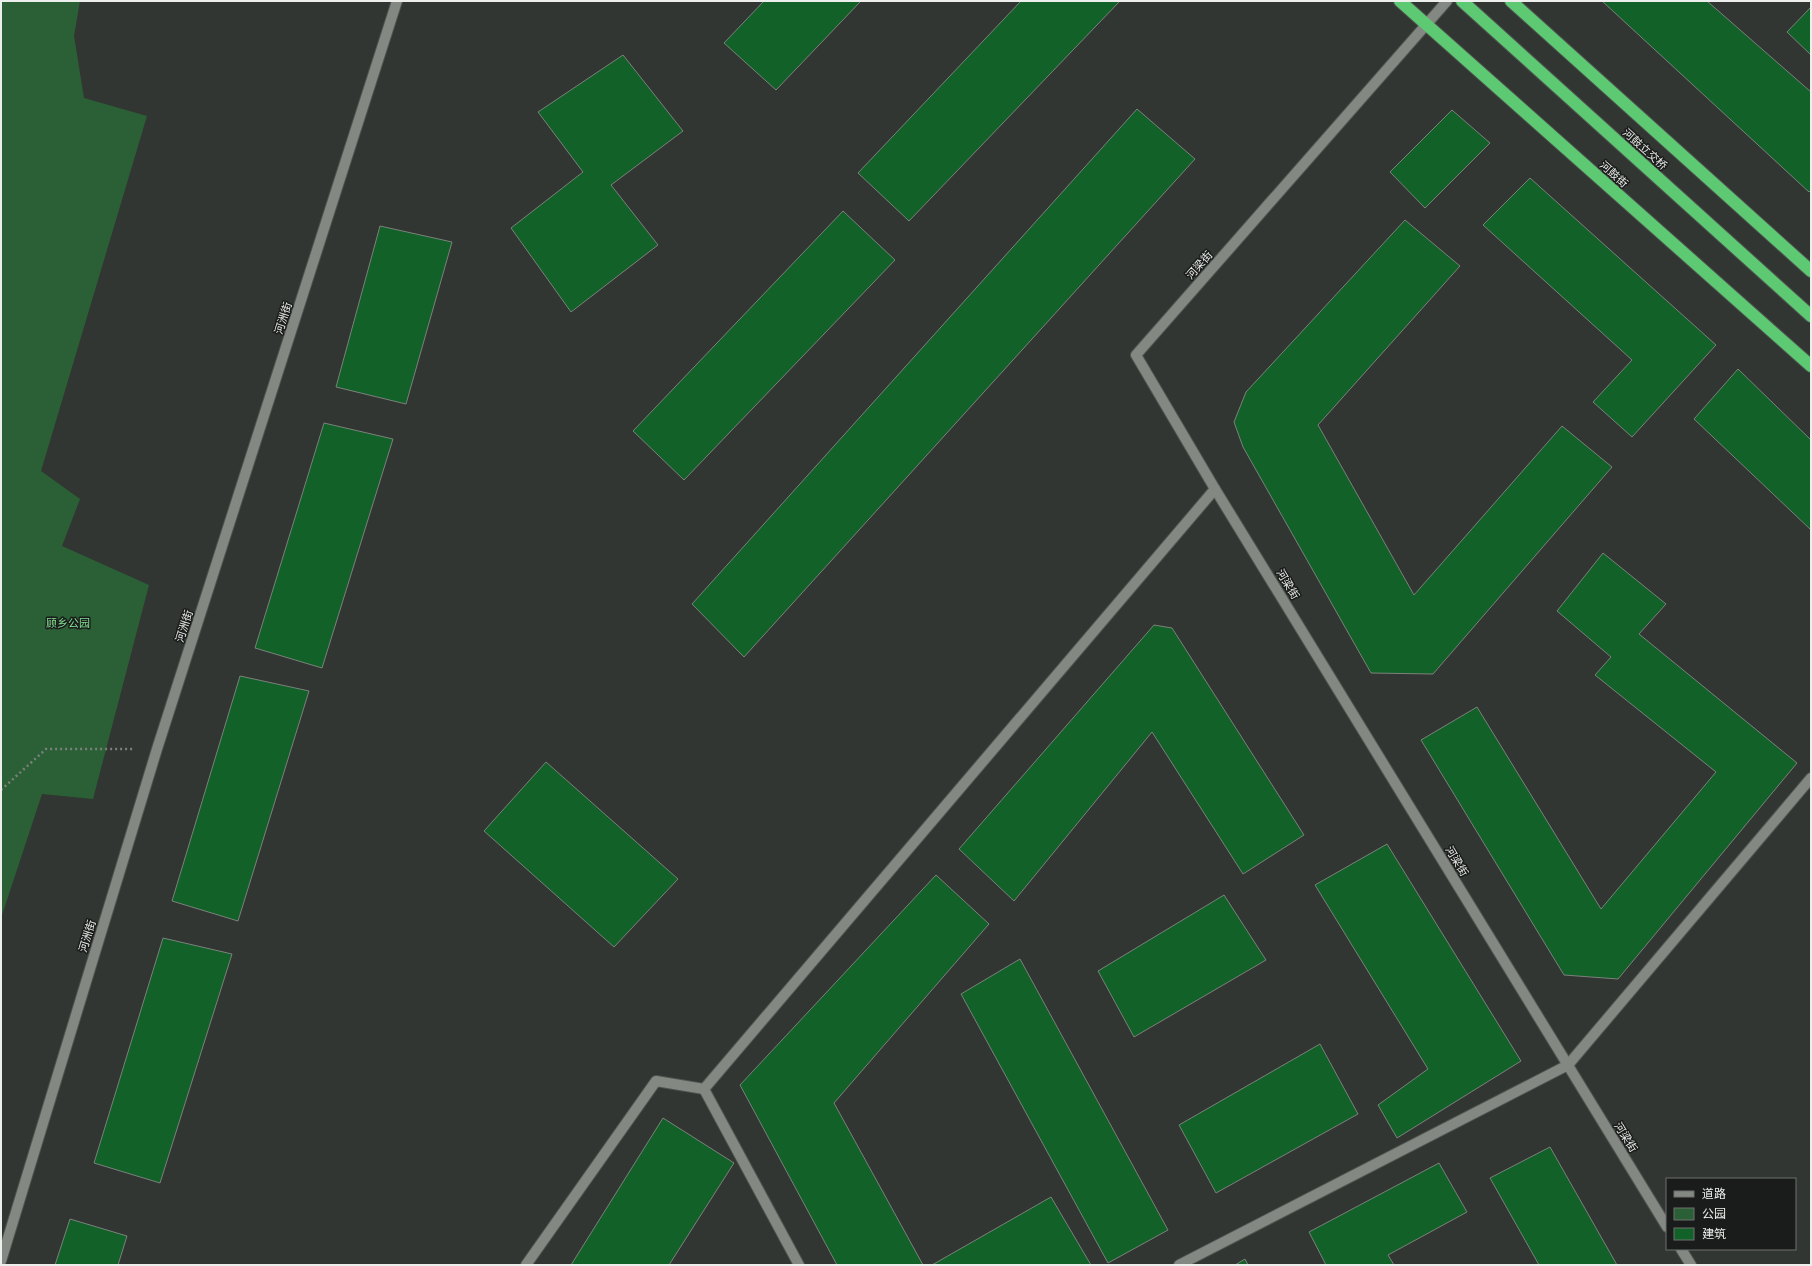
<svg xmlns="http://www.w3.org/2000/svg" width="1812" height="1266" viewBox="0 0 1812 1266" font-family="'Public Sans','Noto Sans SC',sans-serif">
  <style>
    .green { fill: #2b6036 }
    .building { fill: #126129; stroke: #7c817c }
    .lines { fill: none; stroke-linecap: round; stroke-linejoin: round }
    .minor-casing { stroke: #505451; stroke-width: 12 }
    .highway-casing { stroke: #505451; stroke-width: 14 }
    .path { stroke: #7c817d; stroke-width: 2.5; stroke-dasharray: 2 3; stroke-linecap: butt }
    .minor { stroke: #838883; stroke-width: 10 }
    .highway { stroke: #5dc973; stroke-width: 12 }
    .labels { text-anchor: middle; stroke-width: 3; stroke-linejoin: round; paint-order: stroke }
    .street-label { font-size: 11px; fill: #ecefec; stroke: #1a1c1b }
    .park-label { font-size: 11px; fill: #81e191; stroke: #1a1c1b }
  </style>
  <rect width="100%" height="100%" fill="#313632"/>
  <polygon class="green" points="1,1 80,1 74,36 84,98 147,116 41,471 80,499 62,546 149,585 93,799 42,794 1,918"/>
  <g class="building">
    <polygon points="764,1 861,1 776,90 724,43"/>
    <polygon points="1021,1 1120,1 909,221 858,173"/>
    <polygon points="1602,1 1707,1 1811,92 1811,190 1809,192"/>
    <polygon points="1811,7 1811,55 1787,32"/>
    <polygon points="623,55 683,131 611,185 658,245 571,312 511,228 583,172 538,112"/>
    <polygon points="1137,109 1195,159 744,657 692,604"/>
    <polygon points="1452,110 1490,143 1425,208 1390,172"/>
    <polygon points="1530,178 1716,345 1632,437 1593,402 1632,360 1483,225"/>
    <polygon points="843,211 895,260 684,480 633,431"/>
    <polygon points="1405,220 1460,266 1318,425 1414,595 1562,426 1612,467 1433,674 1371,673 1243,447 1234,422 1246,392"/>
    <polygon points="380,226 452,242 406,404 336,387"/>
    <polygon points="1738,369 1811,440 1811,530 1694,419"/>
    <polygon points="324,423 393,439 322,668 255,648"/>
    <polygon points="1603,553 1666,604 1639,634 1797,763 1618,979 1564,975 1421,740 1477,707 1601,909 1716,772 1595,675 1611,657 1557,611"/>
    <polygon points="1154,625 1172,628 1304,835 1243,874 1152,732 1014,901 959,849"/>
    <polygon points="240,676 309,691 238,921 172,901"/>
    <polygon points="546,762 678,879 614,947 484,831"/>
    <polygon points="1387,844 1521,1061 1397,1138 1378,1105 1428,1069 1315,885"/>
    <polygon points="936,875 989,924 834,1103 923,1265 837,1265 740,1085"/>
    <polygon points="1224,895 1266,960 1134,1037 1098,971"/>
    <polygon points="163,938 232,954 160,1183 94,1163"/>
    <polygon points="1020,959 1168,1230 1108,1263 961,994"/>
    <polygon points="1320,1044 1358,1114 1216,1193 1179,1125"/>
    <polygon points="663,1118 734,1163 669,1265 571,1265"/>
    <polygon points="1550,1147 1617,1265 1539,1265 1490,1178"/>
    <polygon points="1439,1163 1467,1212 1388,1255 1394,1265 1326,1265 1309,1232"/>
    <polygon points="1051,1197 1091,1265 932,1265"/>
    <polygon points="70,1219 127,1236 118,1265 55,1265"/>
    <polygon points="1245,1259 1248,1265 1235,1265"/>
  </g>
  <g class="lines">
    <g class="minor-casing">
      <g id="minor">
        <polyline points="1447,1 1136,355 1215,489 1667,1227"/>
        <polyline points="704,1089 799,1265"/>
        <polyline points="1681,1249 1691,1265"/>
        <polyline points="1,1261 157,749 397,1"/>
        <polyline points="526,1265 656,1081 704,1089 1215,489"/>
        <polyline points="1179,1265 1568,1065 1811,778"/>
      </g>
    </g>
    <g class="highway-casing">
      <g id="highway">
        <polyline points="1400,1 1811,366"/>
        <polyline points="1462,1 1811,316"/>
        <polyline points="1511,1 1811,271"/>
      </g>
    </g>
    <polyline class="path" points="1,790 46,749 134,749"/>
    <use href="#minor" class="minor"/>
    <use href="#highway" class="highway"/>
  </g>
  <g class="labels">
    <g class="street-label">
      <text transform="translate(1645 149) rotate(42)" y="4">河鼓立交桥</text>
      <text transform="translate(1614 174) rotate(42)" y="4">河鼓街</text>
      <text transform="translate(1199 265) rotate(-48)" y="4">河梁街</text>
      <text transform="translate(283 318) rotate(-72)" y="4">河洲街</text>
      <text transform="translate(1288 584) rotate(59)" y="4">河梁街</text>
      <text transform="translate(184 626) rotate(-72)" y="4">河洲街</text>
      <text transform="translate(1457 861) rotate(59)" y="4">河梁街</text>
      <text transform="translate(87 936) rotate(-73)" y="4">河洲街</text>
      <text transform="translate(1626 1137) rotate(58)" y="4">河梁街</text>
    </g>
    <g class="park-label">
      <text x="68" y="627">顾乡公园</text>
    </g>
  </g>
  <rect width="1812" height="1266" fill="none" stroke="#ecefec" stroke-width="4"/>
  <rect x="1666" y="1178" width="130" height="72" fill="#1a1c1b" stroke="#6e706f"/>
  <rect x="1674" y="1191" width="20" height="6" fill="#838883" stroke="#6e706f"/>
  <text x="1702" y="1198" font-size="12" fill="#ecefec">道路</text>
  <rect x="1674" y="1208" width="20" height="12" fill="#2b6036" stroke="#6e706f"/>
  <text x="1702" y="1218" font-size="12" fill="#ecefec">公园</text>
  <rect x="1674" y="1228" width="20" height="12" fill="#126129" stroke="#6e706f"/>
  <text x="1702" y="1238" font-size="12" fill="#ecefec">建筑</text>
</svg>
